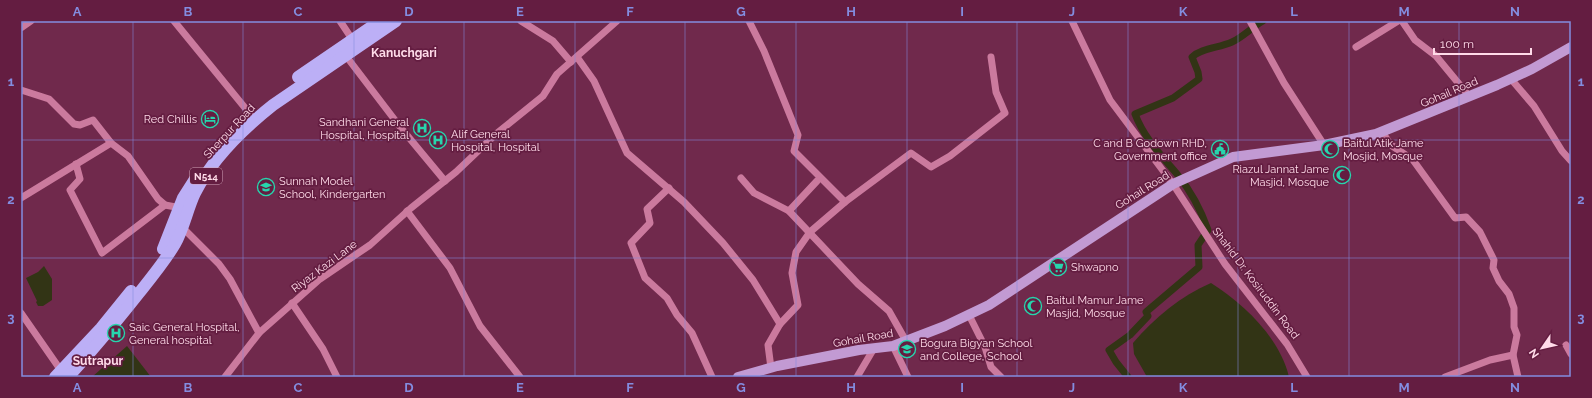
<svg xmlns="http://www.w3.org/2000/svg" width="1592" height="398" viewBox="0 0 1592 398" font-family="Raleway,sans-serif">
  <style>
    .water { fill: #323415 }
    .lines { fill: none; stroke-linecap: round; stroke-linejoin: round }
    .canal { stroke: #323415; stroke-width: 7 }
    .minor { stroke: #cb7a9e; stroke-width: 7 }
    .major { stroke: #c29ad3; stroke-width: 10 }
    .highway { stroke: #bcaff6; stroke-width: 12 }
    .grid { fill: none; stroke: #838de0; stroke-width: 1; stroke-opacity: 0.55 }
    .labels { text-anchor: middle; stroke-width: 3.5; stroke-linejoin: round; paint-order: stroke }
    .shield { fill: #641d41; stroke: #d0a2b7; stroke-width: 1 }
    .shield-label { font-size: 10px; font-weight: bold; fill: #ffdbe9 }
    .street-label { font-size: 11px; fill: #ffdbe9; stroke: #641d41 }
    .poi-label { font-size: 11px; fill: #ffdbe9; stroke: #641d41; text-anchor: start }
    .neighbourhood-label { font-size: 12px; font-weight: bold; fill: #ffdbe9; stroke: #641d41 }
    .neatline { fill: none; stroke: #838de0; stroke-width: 1.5 }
    .grid-label { font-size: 13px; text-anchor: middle; font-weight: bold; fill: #838de0 }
  </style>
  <rect width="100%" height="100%" fill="#70294c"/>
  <g class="water">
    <polygon points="44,266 52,279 52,300 43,306 38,306 36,302 37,301 26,278 38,272"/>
    <path d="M1211 283C1244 304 1280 338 1289 377H1147L1134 354 1133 343C1154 318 1181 296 1211 283Z"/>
    <polygon points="127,346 151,377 92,377"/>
  </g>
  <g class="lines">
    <path class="canal" d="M1128 377 1116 362 1109 350 1130 335 1148 316 1146 312 1199 267 1198 245 1208 230C1201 210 1190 190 1177 174 1161 155 1144 138 1135 114L1173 98 1199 79 1198 72 1192 57C1202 48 1219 48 1232 42 1243 37 1252 27 1263 21"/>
    <g class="minor">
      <polyline points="174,21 255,120"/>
      <polyline points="340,21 354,42"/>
      <polyline points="521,21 553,41 571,62"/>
      <polyline points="749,21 764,51 798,135 794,151 845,202"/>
      <polyline points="1072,21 1110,100 1173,184 1225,264 1287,344 1307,377"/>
      <polyline points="1250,21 1284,83 1324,145"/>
      <polyline points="1402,21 1415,40 1436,56 1469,96"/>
      <polyline points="21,28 31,21"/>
      <polyline points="1356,47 1398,21"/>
      <polyline points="346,56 401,128 445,181"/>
      <polyline points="577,57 594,81 627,153 684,202 723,243 753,280 780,324 768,345 771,368"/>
      <polyline points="1511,79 1534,106 1562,151 1571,161"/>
      <polyline points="21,90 49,99 74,124 80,125 93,120 111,143 128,156 158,199 165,205 181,208"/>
      <polyline points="1382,132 1391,145 1413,160 1455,218 1466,217 1480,232 1494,260 1493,268 1499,281 1509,294 1514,308 1514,327 1517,335 1513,355 1518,377"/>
      <polyline points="76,164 80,179 70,190 102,253 165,205"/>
      <polyline points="741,178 754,193 789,211 858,284 889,311 906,341"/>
      <polyline points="669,188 647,209 650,223 631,243 645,278 667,298 677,315 692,333 712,377"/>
      <polyline points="21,198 111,143"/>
      <polyline points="407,211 450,268 480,326 520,377"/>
      <polyline points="789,211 817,181"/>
      <polyline points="182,227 219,264 230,279 259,333"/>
      <polyline points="292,303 323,349 337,377"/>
      <polyline points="21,313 62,372"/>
      <polyline points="969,315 985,347 991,367 1001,377"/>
      <polyline points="780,324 798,305 792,273 796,252 810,232 845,202 911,153 931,167 950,156 1005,113 996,92 991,57"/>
      <polyline points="1566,345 1571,354"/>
      <polyline points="893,346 908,377"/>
      <polyline points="225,377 259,333 320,279 370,245 411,208 456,172 496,134 543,96 557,74 617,21"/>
      <polyline points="857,377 873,350"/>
      <polyline points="1445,377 1490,360 1513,355"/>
    </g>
    <polyline class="major" points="738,377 777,366 859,350 893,346 945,326 989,305 1173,184 1233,157 1324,145 1376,134 1497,85 1532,69 1571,47"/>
    <g class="highway">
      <polyline points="298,77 380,21"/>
      <polyline points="163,249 183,198 197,176"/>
      <polyline points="55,377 101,328 131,291"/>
      <path d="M68 377C93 350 116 322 139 293 151 278 165 261 175 244 184 228 187 210 195 193 212 159 244 128 273 105L396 21"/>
    </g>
  </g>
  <path class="grid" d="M133 21V377M243 21V377M354 21V377M464 21V377M575 21V377M685 21V377M796 21V377M907 21V377M1017 21V377M1128 21V377M1238 21V377M1349 21V377M1459 21V377M21 140H1571M21 258H1571"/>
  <defs>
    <g id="hotel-ring" transform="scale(0.9)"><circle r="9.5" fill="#641d41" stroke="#27d5ad" stroke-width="1.5"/><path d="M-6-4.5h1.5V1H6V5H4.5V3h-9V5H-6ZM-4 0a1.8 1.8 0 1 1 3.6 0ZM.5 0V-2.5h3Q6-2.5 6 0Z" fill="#27d5ad"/></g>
    <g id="hospital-ring" transform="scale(0.9)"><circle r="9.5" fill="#641d41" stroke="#27d5ad" stroke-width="1.5"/><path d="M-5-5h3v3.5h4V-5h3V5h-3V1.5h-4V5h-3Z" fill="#27d5ad"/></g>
    <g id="civic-ring" transform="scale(0.9)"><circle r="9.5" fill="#641d41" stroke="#27d5ad" stroke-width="1.5"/><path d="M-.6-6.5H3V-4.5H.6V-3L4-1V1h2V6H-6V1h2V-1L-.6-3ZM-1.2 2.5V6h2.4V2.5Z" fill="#27d5ad"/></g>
    <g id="mosque-ring" transform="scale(0.9)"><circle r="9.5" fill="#641d41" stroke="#27d5ad" stroke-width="1.5"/><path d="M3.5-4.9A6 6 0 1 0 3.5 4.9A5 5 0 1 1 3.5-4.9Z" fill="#27d5ad"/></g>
    <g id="school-ring" transform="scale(0.9)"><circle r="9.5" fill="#641d41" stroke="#27d5ad" stroke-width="1.5"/><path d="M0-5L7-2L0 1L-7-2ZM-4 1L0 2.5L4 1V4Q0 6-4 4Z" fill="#27d5ad"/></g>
    <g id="supermarket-ring" transform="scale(0.9)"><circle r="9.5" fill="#641d41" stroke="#27d5ad" stroke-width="1.5"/><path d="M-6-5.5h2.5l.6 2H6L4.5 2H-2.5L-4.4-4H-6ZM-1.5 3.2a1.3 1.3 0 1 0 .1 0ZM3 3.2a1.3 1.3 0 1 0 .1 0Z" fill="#27d5ad"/></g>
  </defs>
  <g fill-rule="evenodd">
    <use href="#hotel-ring" x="210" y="119"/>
    <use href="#hospital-ring" x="422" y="128"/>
    <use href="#hospital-ring" x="438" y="140"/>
    <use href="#civic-ring" x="1220" y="149"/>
    <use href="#mosque-ring" x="1330" y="149"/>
    <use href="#mosque-ring" x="1342" y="175"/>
    <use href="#school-ring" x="266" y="187"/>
    <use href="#supermarket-ring" x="1058" y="267"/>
    <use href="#mosque-ring" x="1033" y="306"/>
    <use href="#hospital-ring" x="116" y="333"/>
    <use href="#school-ring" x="907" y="349"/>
  </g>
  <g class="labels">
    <rect class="shield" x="190" y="168" width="32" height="16" rx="3"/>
    <g class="shield-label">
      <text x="206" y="180">N514</text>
    </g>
    <g class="street-label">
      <text transform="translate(1449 92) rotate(-23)" y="4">Gohail Road</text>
      <text transform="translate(229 131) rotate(-47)" y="4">Sherpur Road</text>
      <text transform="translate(1142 190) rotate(-32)" y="4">Gohail Road</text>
      <text transform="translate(324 266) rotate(-37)" y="4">Riyaz Kazi Lane</text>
      <text transform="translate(1256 283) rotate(53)" y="4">Shahid Dr. Kosiruddin Road</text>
      <text transform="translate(863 338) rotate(-10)" y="4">Gohail Road</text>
    </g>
    <g class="poi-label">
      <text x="197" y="123" text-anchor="end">Red Chillis</text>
      <text x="409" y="126" text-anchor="end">Sandhani General<tspan x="409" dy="13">Hospital, Hospital</tspan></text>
      <text x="451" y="138">Alif General<tspan x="451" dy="13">Hospital, Hospital</tspan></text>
      <text x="1207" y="147" text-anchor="end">C and B Godown RHD,<tspan x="1207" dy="13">Government office</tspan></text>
      <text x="1343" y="147">Baitul Atik Jame<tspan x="1343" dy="13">Mosjid, Mosque</tspan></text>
      <text x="1329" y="173" text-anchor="end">Riazul Jannat Jame<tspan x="1329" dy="13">Masjid, Mosque</tspan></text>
      <text x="279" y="185">Sunnah Model<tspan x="279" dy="13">School, Kindergarten</tspan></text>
      <text x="1071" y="271">Shwapno</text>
      <text x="1046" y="304">Baitul Mamur Jame<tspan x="1046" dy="13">Masjid, Mosque</tspan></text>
      <text x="129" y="331">Saic General Hospital,<tspan x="129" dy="13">General hospital</tspan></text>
      <text x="920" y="347">Bogura Bigyan School<tspan x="920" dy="13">and College, School</tspan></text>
    </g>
    <g class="neighbourhood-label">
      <text x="404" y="57">Kanuchgari</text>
      <text x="98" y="365">Sutrapur</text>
    </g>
  </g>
  <rect width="1592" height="398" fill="none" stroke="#641d41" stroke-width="44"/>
  <g transform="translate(1542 348) rotate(236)" stroke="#641d41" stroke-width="3" paint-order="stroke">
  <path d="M0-3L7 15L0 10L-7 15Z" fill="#ffdbe9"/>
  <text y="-6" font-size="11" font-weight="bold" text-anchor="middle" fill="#ffdbe9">N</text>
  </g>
  <path d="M1434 48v6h97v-6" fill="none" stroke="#ffdbe9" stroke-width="2"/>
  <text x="1440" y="48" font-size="12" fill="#ffdbe9" stroke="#641d41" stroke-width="3" paint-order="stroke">100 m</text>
  <rect x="22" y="22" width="1548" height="354" class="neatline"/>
  <g class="grid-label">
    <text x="77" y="16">A</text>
    <text x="188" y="16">B</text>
    <text x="298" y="16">C</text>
    <text x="409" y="16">D</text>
    <text x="520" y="16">E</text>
    <text x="630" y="16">F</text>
    <text x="741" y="16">G</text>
    <text x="851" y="16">H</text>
    <text x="962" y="16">I</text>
    <text x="1072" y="16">J</text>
    <text x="1183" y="16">K</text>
    <text x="1294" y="16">L</text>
    <text x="1404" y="16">M</text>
    <text x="1515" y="16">N</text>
    <text x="11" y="86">1</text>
    <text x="1581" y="86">1</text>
    <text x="11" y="204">2</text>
    <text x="1581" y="204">2</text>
    <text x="11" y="322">3</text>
    <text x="1581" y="322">3</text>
    <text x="77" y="392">A</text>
    <text x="188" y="392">B</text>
    <text x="298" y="392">C</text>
    <text x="409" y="392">D</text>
    <text x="520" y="392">E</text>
    <text x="630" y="392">F</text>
    <text x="741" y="392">G</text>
    <text x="851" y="392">H</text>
    <text x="962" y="392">I</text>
    <text x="1072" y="392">J</text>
    <text x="1183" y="392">K</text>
    <text x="1294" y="392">L</text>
    <text x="1404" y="392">M</text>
    <text x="1515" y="392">N</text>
  </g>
</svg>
